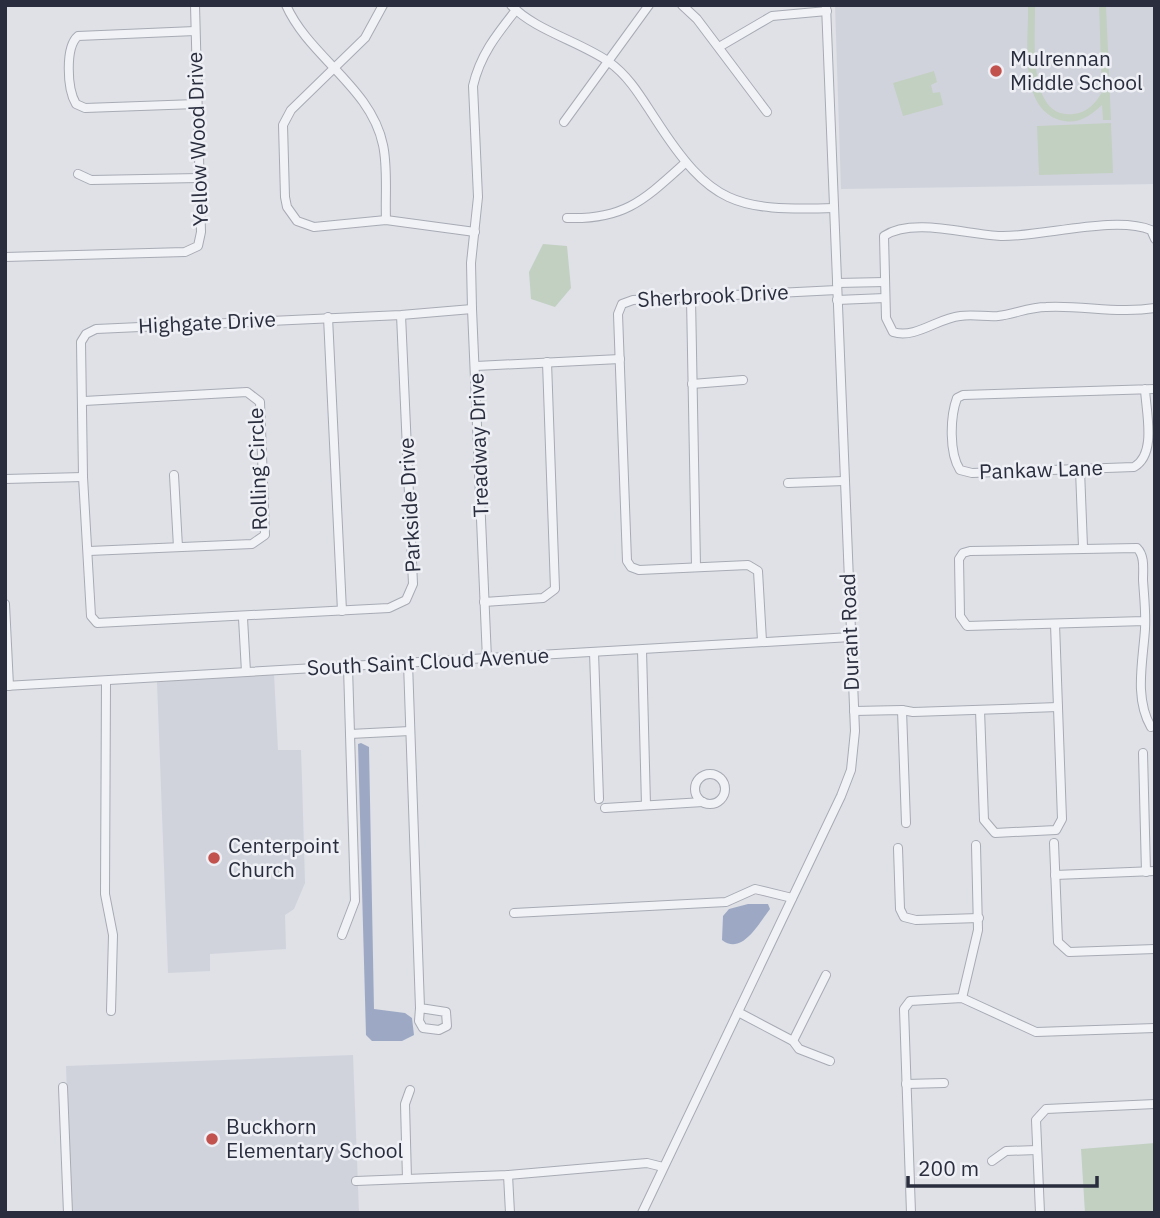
<svg xmlns="http://www.w3.org/2000/svg" width="1160" height="1218" viewBox="0 0 1160 1218" font-family="'IBM Plex Sans',sans-serif">
  <style>
    .built { fill: #d1d3dc }
    .green { fill: #c2d0c1 }
    .water { fill: #9da9c4 }
    .lines { fill: none; stroke-linecap: round; stroke-linejoin: round }
    .minor-casing { stroke: #a8abb4; stroke-width: 10 }
    .minor { stroke: #f1f2f6; stroke-width: 8 }
    .poi-dot { fill: #c2524e; stroke: #eef0f5; stroke-width: 2.5 }
    .labels { text-anchor: middle; stroke-width: 5; stroke-linejoin: round; paint-order: stroke }
    .poi-label { font-size: 21px; fill: #292d3d; stroke: #eef0f5; text-anchor: start }
    .street-label { font-size: 21px; fill: #292d3d; stroke: #eef0f5 }
  </style>
  <rect width="100%" height="100%" fill="#dfe1e7"/>
  <g class="built">
    <polygon points="835,5 1155,5 1155,184 841,189"/>
    <polygon points="274,674 278,750 301,750 302,779 305,883 294,909 285,915 286,949 210,954 210,971 168,973 157,682"/>
    <polygon points="353,1055 359,1213 71,1213 66,1066"/>
  </g>
  <g class="green">
    <path d="M1028 5H1035C1036 35 1026 119 1073 114 1087 113 1096 103 1102 92L1099 5H1106L1111 120H1103L1102 105C1091 115 1080 124 1064 121 1017 112 1029 40 1028 5Z"/>
    <polygon points="934,71 937,82 931,85 933,93 940,92 943,105 903,116 893,83"/>
    <polygon points="1111,123 1113,173 1039,175 1037,126"/>
    <polygon points="543,244 567,246 571,288 555,307 531,299 529,272"/>
    <polygon points="1155,1143 1155,1213 1085,1213 1081,1149"/>
  </g>
  <g class="water">
    <polygon points="361,743 369,747 374,1009 405,1013 412,1018 414,1035 402,1041 372,1041 366,1035 358,744"/>
    <path d="M748 904H768L770 909C759 923 742 956 722 940L723 916 729 909Z"/>
  </g>
  <g class="lines">
    <g class="minor-casing">
      <g id="minor">
        <path d="M286 5C309 57 371 87 383 145 388 168 385 196 386 220"/>
        <polyline points="383,5 365,38 291,110 283,125 285,197 287,207 297,221 314,227 386,220 475,232"/>
        <path d="M511 5C534 30 581 42 609 62 630 77 642 99 656 120 711 205 735 211 834 208"/>
        <polyline points="682,5 697,19 767,112"/>
        <path d="M195 31 78 36C65 47 67 89 76 104L85 108 196 104"/>
        <polyline points="719,47 772,16 827,11"/>
        <polyline points="564,122 649,5"/>
        <polyline points="78,174 91,180 199,178"/>
        <path d="M567 218C624 220 644 200 684 164"/>
        <path d="M1155 239 1151 230C1115 215 1042 237 1001 236 968 235 913 217 884 236L886 318 893 332C916 339 938 318 960 316 973 314 986 317 998 316 1014 314 1030 307 1046 307 1083 305 1118 314 1155 308"/>
        <polyline points="5,257 185,252 198,246 201,232 195,5"/>
        <polyline points="837,283 885,282"/>
        <polyline points="691,298 696,567"/>
        <polyline points="837,300 885,298"/>
        <polyline points="401,315 413,584 406,600 389,608 97,623 91,616 83,477 81,342 86,334 96,329 401,315 472,309"/>
        <polyline points="328,317 342,611"/>
        <polyline points="476,366 620,359"/>
        <polyline points="692,384 743,380"/>
        <path d="M1145 389C1146 412 1157 454 1134 467L972 473 960 470C949 453 950 417 957 398L963 395 1155 389"/>
        <polyline points="84,401 247,392 260,402 265,535 252,544 89,551"/>
        <polyline points="1080,470 1083,547"/>
        <polyline points="174,475 178,547"/>
        <polyline points="5,479 83,477"/>
        <polyline points="788,483 844,481"/>
        <polyline points="484,602 543,598 555,589 547,362"/>
        <polyline points="5,604 9,686"/>
        <polyline points="243,618 246,672"/>
        <path d="M1145 621 967 626 960 616 959 559 963 553 970 551 1137 548C1145 556 1143 569 1143 580 1144 596 1146 613 1145 629 1143 661 1134 698 1151 727"/>
        <polyline points="762,641 758,571 748,565 639,570 631,567 627,561 618,314 622,304 633,300 837,290"/>
        <polyline points="642,650 646,805"/>
        <polyline points="594,652 599,799"/>
        <path d="M487 659 472 309 471 263 478 197 473 86C480 55 497 34 516 10"/>
        <polyline points="408,663 420,1008 446,1012 447,1026 439,1030 423,1028 419,1021 420,1008"/>
        <polyline points="106,682 105,894 113,935 111,1011"/>
        <polyline points="5,686 851,637"/>
        <polyline points="902,710 906,823"/>
        <polyline points="980,710 984,820 995,833 1056,830 1062,819 1055,624"/>
        <polyline points="854,711 902,710 913,712 1058,707"/>
        <polyline points="350,734 410,731"/>
        <polyline points="1143,753 1146,872"/>
        <circle cx="710" cy="789" r="15"/>
        <polyline points="605,808 703,802"/>
        <polyline points="1054,843 1058,942 1069,952 1155,949"/>
        <polyline points="898,848 900,909 904,917 916,920 979,918"/>
        <polyline points="1055,875 1155,871"/>
        <polyline points="514,913 726,902 755,889 792,898"/>
        <polyline points="342,935 355,901 348,667"/>
        <polyline points="962,998 978,930 976,845"/>
        <polyline points="738,1012 793,1041 799,1049 830,1061"/>
        <polyline points="793,1041 826,975"/>
        <polyline points="906,1084 944,1083"/>
        <polyline points="63,1087 68,1213"/>
        <polyline points="992,1161 1006,1151 1037,1150"/>
        <polyline points="508,1175 510,1213"/>
        <polyline points="407,1179 405,1104 410,1090"/>
        <polyline points="356,1181 508,1175 647,1163 663,1167"/>
        <polyline points="642,1213 841,796 851,770 855,731 826,5"/>
        <polyline points="911,1213 904,1009 910,1001 962,998 1036,1032 1155,1028"/>
        <polyline points="1040,1213 1036,1120 1046,1109 1155,1104"/>
      </g>
    </g>
    <use href="#minor" class="minor"/>
  </g>
  <g class="poi-dot">
    <circle cx="996" cy="71" r="7"/>
    <circle cx="214" cy="858" r="7"/>
    <circle cx="212" cy="1139" r="7"/>
  </g>
  <g class="labels">
    <g class="poi-label">
      <text x="1010" y="66">Mulrennan<tspan x="1010" dy="24">Middle School</tspan></text>
      <text x="228" y="853">Centerpoint<tspan x="228" dy="24">Church</tspan></text>
      <text x="226" y="1134">Buckhorn<tspan x="226" dy="24">Elementary School</tspan></text>
    </g>
    <g class="street-label">
      <text transform="translate(198 139) rotate(-92)" y="7">Yellow Wood Drive</text>
      <text transform="translate(713 296) rotate(-3)" y="7">Sherbrook Drive</text>
      <text transform="translate(207 323) rotate(-3)" y="7">Highgate Drive</text>
      <text transform="translate(479 445) rotate(-92)" y="7">Treadway Drive</text>
      <text transform="translate(258 469) rotate(-92)" y="7">Rolling Circle</text>
      <text transform="translate(1041 470) rotate(-2)" y="7">Pankaw Lane</text>
      <text transform="translate(410 505) rotate(-93)" y="7">Parkside Drive</text>
      <text transform="translate(850 632) rotate(-92)" y="7">Durant Road</text>
      <text transform="translate(428 662) rotate(-3)" y="7">South Saint Cloud Avenue</text>
    </g>
  </g>
  <rect width="1160" height="1218" fill="none" stroke="#292d3d" stroke-width="14"/>
  <path d="M908 1176v10h189v-10" fill="none" stroke="#292d3d" stroke-width="3.5"/>
  <text x="918" y="1176" font-size="21" fill="#292d3d" stroke="#eef0f5" stroke-width="5" paint-order="stroke">200 m</text>
</svg>
